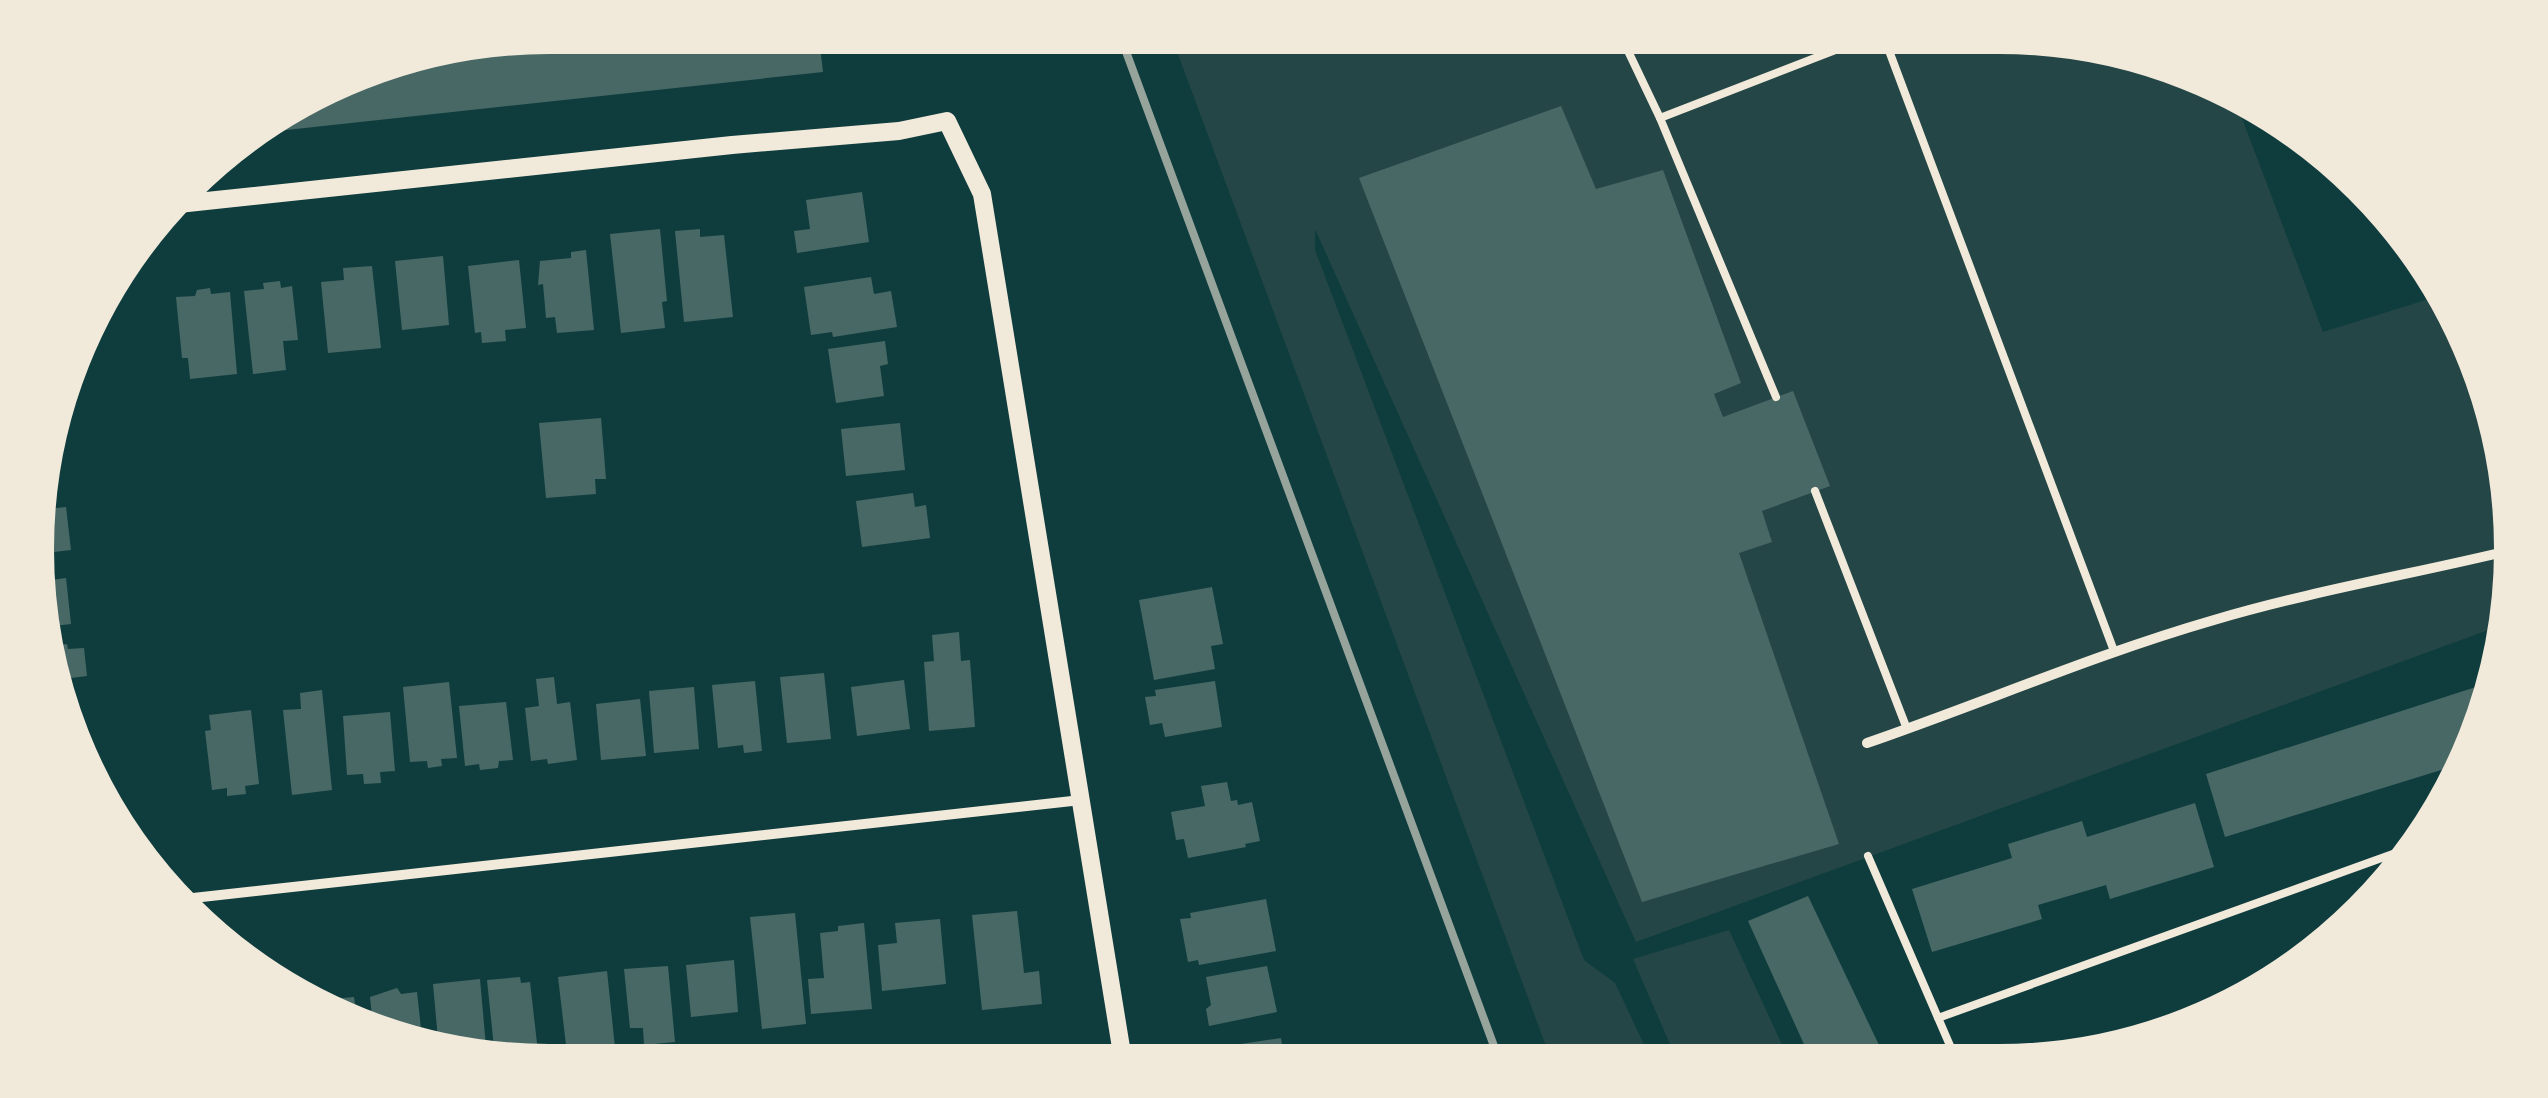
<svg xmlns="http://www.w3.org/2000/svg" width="2548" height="1098" viewBox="0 0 2548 1098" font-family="Raleway,sans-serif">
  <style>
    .green { fill: #244646 }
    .building { fill: #486865 }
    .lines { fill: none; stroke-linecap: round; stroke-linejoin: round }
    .service { stroke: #f1e9da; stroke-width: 8 }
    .minor { stroke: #f1e9da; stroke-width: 10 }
    .tertiary { stroke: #f1e9da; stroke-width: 18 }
    .rail { stroke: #97a49c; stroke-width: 8 }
    .rim { fill: none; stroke: #f1e9da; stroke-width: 12 }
  </style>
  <rect width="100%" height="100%" fill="#0f3d3e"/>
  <g class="green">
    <polygon points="1169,30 2000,30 2064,41 2069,53 2092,45 2166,58 2234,97 2323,332 2445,294 2465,320 2517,516 2502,625 1636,942 1315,229 1315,250 1584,960 1615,983 1648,1053 1602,1065 1553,1065"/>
    <polygon points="1729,930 1791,1064 1679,1065 1633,959"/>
  </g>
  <g class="building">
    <polygon points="549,30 818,30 823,72 250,134 382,58"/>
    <polygon points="1561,106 1596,189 1663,170 1741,383 1714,394 1723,417 1793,391 1830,486 1762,511 1772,542 1739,553 1839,844 1642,902 1359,178"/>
    <polygon points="862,192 869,242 797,253 794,231 810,229 806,200"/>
    <polygon points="660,229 667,301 662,302 665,328 621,333 610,234"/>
    <polygon points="700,229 700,237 724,235 733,317 684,322 675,231"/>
    <polygon points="586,250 594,330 557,333 555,317 546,318 543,284 538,285 540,261 571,258 571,252"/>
    <polygon points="443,256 449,325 402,330 395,261"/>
    <polygon points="519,260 526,328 505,330 506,341 482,343 481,332 475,333 468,266"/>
    <polygon points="372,266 381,348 328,353 321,282 344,280 343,268"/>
    <polygon points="871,277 874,294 891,291 897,327 833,337 832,332 811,335 804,287"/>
    <polygon points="280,281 281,288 292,286 298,340 283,341 286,370 253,374 244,291 264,289 263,283"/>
    <polygon points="210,288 211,294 230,292 237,374 190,379 188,358 182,358 176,297 195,296 197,290"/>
    <polygon points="885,341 888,364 880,366 884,396 836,403 828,349"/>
    <polygon points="601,418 606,479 595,479 596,494 546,498 539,423"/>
    <polygon points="900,423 905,470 846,476 841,429"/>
    <polygon points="50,442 56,492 38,494 40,448 42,443"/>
    <polygon points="913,493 915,507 926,505 930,538 862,547 856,501"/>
    <polygon points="66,507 71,550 37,554 38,510"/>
    <polygon points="66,578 71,624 38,628 35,617 36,582"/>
    <polygon points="1212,587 1223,644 1211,646 1215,669 1154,680 1139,600"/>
    <polygon points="959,632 961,661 970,660 975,727 929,731 924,662 934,661 932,635"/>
    <polygon points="67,644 68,649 84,648 87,676 71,678 72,698 62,699 44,647"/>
    <polygon points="824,673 831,739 787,743 780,677"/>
    <polygon points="554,677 557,704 570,702 577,760 548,764 547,759 531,761 525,708 539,706 536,679"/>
    <polygon points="904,680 910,729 857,736 851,687"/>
    <polygon points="755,681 762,751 744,753 743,745 718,748 712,685"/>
    <polygon points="1215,681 1222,727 1165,737 1162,723 1150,725 1145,697 1156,696 1155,690"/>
    <polygon points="449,682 457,758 441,759 442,766 428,768 427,761 410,762 403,687"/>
    <polygon points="2482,685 2490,716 2467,762 2225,837 2206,774"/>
    <polygon points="694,687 699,749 654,753 649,691"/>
    <polygon points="322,690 332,790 292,795 283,710 301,709 300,693"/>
    <polygon points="640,699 646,756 601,760 596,704"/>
    <polygon points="506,702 513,760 499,761 498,768 480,770 479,764 465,766 459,706"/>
    <polygon points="251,710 259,784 245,786 246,794 227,796 227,788 212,790 205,731 211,730 209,715"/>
    <polygon points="390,712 395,771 380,772 381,783 364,784 363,774 347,775 343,716"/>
    <polygon points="93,745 96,766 85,767 78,747"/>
    <polygon points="1227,782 1231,801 1237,800 1238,805 1252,802 1260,841 1245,844 1246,847 1188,858 1184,839 1176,840 1171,812 1205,806 1201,786"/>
    <polygon points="2195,803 2214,867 2110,899 2106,885 2038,905 2042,919 1932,952 1912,889 2012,858 2008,844 2082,821 2087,837"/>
    <polygon points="1808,896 1888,1064 1813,1064 1748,921"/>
    <polygon points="1266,899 1276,951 1199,965 1198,960 1188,962 1180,919 1191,918 1190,913"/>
    <polygon points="1017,911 1024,973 1039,971 1042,1004 982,1010 972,915"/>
    <polygon points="795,913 806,1024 762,1029 750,917"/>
    <polygon points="940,919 946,984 882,991 878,945 897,943 895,923"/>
    <polygon points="864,923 872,1009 811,1014 808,979 824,978 820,933 838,931 838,926"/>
    <polygon points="734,960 738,1012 691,1017 686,965"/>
    <polygon points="668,966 675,1042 644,1045 643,1028 630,1028 624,969"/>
    <polygon points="1267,966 1277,1012 1209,1026 1206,1009 1211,1005 1206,977"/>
    <polygon points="607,971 616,1057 568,1062 558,977"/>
    <polygon points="520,977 521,983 530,982 538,1052 495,1057 487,980"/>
    <polygon points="480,979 487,1058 439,1050 433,984"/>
    <polygon points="397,988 401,994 417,992 423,1047 374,1036 370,997"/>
    <polygon points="354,997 358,1026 314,1001"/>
    <polygon points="2107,1033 2113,1050 2067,1063 2051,1064 2046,1051"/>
    <polygon points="1281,1038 1285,1066 1218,1066 1215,1048"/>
  </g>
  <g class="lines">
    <g class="service">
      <polyline points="1571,30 1580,36 1595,30"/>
      <polyline points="1618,30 1660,118"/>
      <polyline points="1776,397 1660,118 1882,32 2114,651"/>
      <polyline points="1815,491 1907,729"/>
      <polyline points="1868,856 1958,1064"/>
      <polyline points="1938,1018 2426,842"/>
    </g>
    <g class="minor">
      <path d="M1867 743C1983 703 2096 654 2214 620 2312 591 2413 574 2512 550"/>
      <polyline points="175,900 1081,800"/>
    </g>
    <polyline class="tertiary" points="169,205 732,145 899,131 947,121 982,194 1124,1066"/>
    <polyline class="rail" points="1118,30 1501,1065"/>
  </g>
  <path d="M0 0H2548V1098H0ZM549 48H1999A501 501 0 0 1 2500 549V549A501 501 0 0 1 1999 1050H549A501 501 0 0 1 48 549V549A501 501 0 0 1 549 48Z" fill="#f1e9da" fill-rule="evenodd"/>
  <path class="rim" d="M549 48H1999A501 501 0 0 1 2500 549V549A501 501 0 0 1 1999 1050H549A501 501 0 0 1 48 549V549A501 501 0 0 1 549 48Z"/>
</svg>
